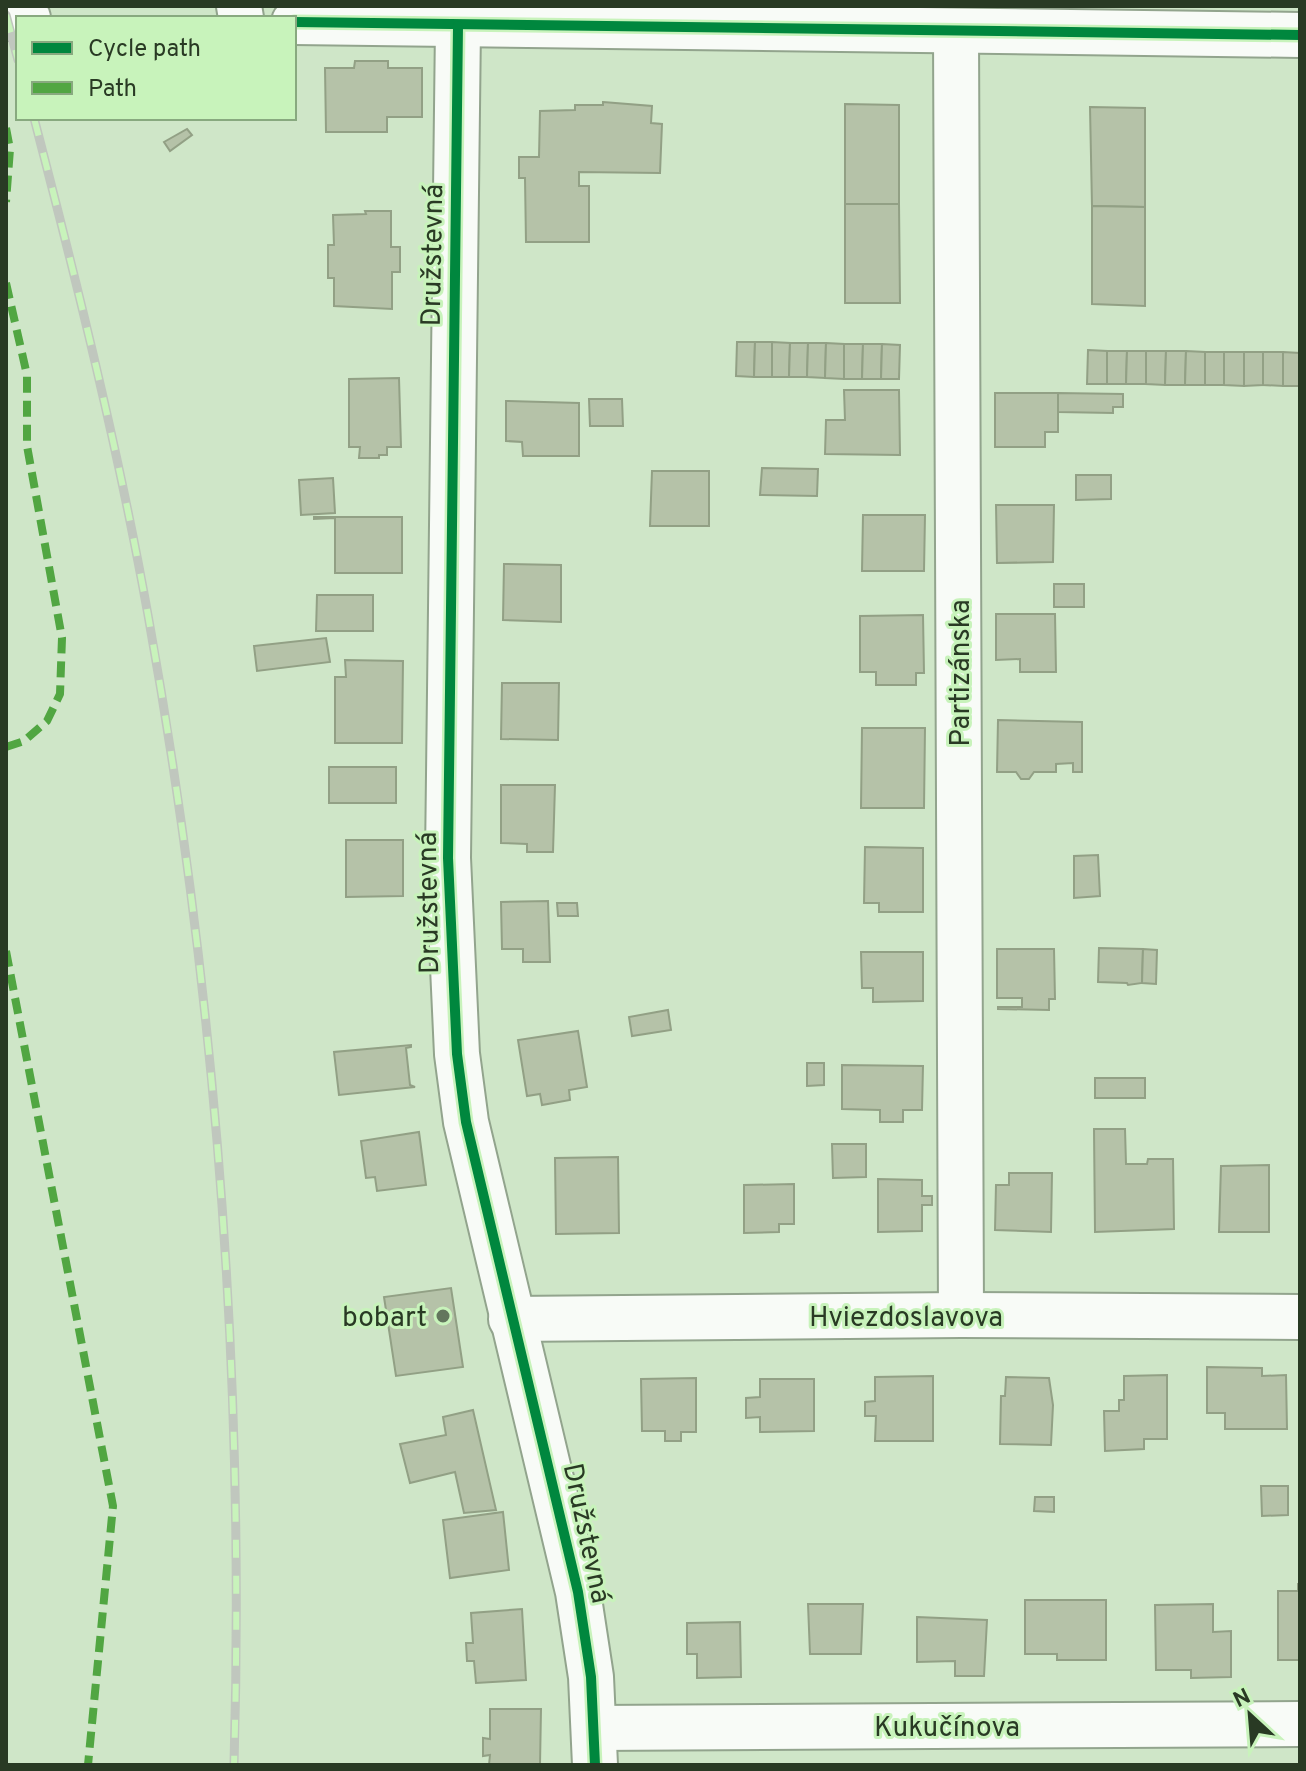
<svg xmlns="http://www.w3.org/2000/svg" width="1306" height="1771" viewBox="0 0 1306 1771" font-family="Overpass,sans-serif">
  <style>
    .building { fill: #b5c2a8; stroke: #92a085; stroke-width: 2 }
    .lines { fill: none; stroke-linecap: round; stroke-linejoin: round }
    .minor-casing { stroke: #92a48d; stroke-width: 48 }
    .tertiary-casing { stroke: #92a48d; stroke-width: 48 }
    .minor { stroke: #f8fbf7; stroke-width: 44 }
    .tertiary { stroke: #f8fbf7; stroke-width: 44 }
    .rail-casing { stroke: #c0c7be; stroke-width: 9 }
    .rail { stroke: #c8f3bb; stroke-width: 6; stroke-dasharray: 18; stroke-linecap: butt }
    .quiet { stroke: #51a642; stroke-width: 8; stroke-dasharray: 16 8; stroke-linecap: butt }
    .cycleway-casing { stroke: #c8f3bb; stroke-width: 15 }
    .cycleway { stroke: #00873e; stroke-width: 10 }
    .poi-dot { fill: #63765d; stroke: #c8f3bb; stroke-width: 3 }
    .labels { text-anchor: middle; stroke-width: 6; stroke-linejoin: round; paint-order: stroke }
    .street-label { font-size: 28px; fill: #293a24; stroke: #c8f3bb }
    .poi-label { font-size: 28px; fill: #293a24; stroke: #c8f3bb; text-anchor: end }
  </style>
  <rect width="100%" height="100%" fill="#cfe6c8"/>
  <g class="building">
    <polygon points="355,61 388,61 388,68 422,68 422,117 387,117 387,132 326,132 325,68 354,68"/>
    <polygon points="603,102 652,106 651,123 662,124 660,173 579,172 579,186 589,186 589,242 526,242 525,178 519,178 519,157 539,157 540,111 575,110 575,105 603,105"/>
    <polygon points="845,104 899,105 899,204 845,204"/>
    <polygon points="1090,107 1145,108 1145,207 1092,206"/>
    <polygon points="187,129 192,135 170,151 164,142"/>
    <polygon points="845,204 899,204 900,303 845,303"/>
    <polygon points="1092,206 1145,207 1145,306 1092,304"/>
    <polygon points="365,211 391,211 391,247 400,247 400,272 392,272 392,309 334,306 334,278 328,278 328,245 334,245 333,215 366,214"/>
    <polygon points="737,342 755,342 754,377 736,376"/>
    <polygon points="755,342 772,342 772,377 754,377"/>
    <polygon points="772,342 790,343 789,377 772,377"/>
    <polygon points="790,343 808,343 807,377 789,377"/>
    <polygon points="808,343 826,343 825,378 807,377"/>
    <polygon points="826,343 844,344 844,379 825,378"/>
    <polygon points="844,344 863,344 862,379 844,379"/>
    <polygon points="863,344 882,344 881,379 862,379"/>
    <polygon points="882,344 900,345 899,379 881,379"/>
    <polygon points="1088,350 1107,351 1107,384 1087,384"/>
    <polygon points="1107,351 1127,351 1126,384 1107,384"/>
    <polygon points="1127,351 1146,351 1146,384 1126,384"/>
    <polygon points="1146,351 1166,351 1165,385 1146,384"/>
    <polygon points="1166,351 1186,351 1185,385 1165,385"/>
    <polygon points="1186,351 1205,352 1205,385 1185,385"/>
    <rect x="1205" y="352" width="19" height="33"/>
    <polygon points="1224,352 1244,352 1244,386 1224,385"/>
    <polygon points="1244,352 1263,352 1263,385 1244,386"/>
    <polygon points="1263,352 1283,352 1283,386 1263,385"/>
    <polygon points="1283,352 1300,353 1300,386 1283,386"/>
    <polygon points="399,378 401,447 387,447 387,455 379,455 379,458 359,458 360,447 349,447 349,379"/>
    <polygon points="844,390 899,390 900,455 825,454 826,420 845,420"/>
    <polygon points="995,393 1058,393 1058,432 1045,432 1045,447 995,447"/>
    <polygon points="1058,393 1123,394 1123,407 1113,407 1113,413 1058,412"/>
    <polygon points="589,399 622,399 623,426 590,426"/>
    <polygon points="506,401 579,403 579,456 523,456 522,442 506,441"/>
    <polygon points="762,468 818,469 817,496 760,495"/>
    <polygon points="652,471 709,471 709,526 650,526"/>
    <polygon points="1076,475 1111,475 1111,499 1076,500"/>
    <polygon points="333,478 335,513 301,515 299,480"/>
    <polygon points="996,505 1054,505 1053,562 997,563"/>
    <polygon points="863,515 925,515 924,571 862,571"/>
    <polygon points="314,517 402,517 402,573 335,573 335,518 314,519"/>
    <polygon points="504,564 561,565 561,622 503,620"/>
    <rect x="1054" y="584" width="30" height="23"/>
    <polygon points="317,595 373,595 373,631 316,631"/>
    <polygon points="996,614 1055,614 1056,672 1020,672 1020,659 996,660"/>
    <polygon points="923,615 924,673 916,673 916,685 876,685 876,672 860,672 860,616"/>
    <polygon points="326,638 330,662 257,671 254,646"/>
    <polygon points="345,660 403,661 402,743 335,743 335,677 346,677"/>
    <polygon points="502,683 559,683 558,740 501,739"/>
    <polygon points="998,720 1082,722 1082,772 1073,772 1073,763 1056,764 1056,772 1034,772 1029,779 1021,779 1016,772 997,772"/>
    <polygon points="862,728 925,728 924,808 861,808"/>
    <rect x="329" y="767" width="67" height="36"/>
    <polygon points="501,785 555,785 553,852 527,852 527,844 501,843"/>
    <polygon points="346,840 403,840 403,896 346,897"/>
    <polygon points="865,847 923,848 923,912 879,912 879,903 864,903"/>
    <polygon points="1098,855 1100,896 1074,898 1074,856"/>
    <polygon points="548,901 550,962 523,962 523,949 502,949 501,902"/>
    <polygon points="557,903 577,903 578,916 558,916"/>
    <polygon points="1099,948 1143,949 1142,983 1128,985 1127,983 1098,982"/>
    <polygon points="997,949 1054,949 1055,999 1049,999 1049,1010 998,1009 998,1007 1022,1007 1022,998 997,998"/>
    <polygon points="1143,949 1157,950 1156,984 1142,983"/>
    <polygon points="861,952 923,952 923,1001 873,1002 873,988 862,988"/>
    <polygon points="668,1010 671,1030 632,1036 629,1017"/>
    <polygon points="578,1031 587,1087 569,1090 570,1100 542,1105 540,1094 527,1096 518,1040"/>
    <polygon points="411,1045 411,1047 406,1048 410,1085 415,1087 339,1095 334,1052"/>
    <polygon points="807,1063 824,1063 824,1085 807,1086"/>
    <polygon points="842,1065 923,1066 922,1110 903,1110 903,1122 880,1122 880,1110 842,1109"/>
    <rect x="1095" y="1078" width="50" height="20"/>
    <polygon points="1094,1129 1125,1129 1126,1164 1147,1164 1148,1159 1173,1159 1174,1229 1095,1232"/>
    <polygon points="419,1132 426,1185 377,1191 375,1177 366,1178 361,1141"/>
    <polygon points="832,1144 866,1144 866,1177 833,1178"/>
    <polygon points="618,1157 619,1233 556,1234 555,1158"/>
    <polygon points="1269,1165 1269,1232 1219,1232 1221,1166"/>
    <polygon points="1009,1173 1052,1173 1051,1232 995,1230 996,1185 1009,1185"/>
    <polygon points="878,1179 922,1180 922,1196 932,1196 932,1205 922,1205 922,1231 878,1232"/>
    <polygon points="794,1184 794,1224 779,1224 779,1232 744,1233 744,1185"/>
    <polygon points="451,1288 463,1367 396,1376 384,1297"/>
    <polygon points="1207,1367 1262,1368 1262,1376 1286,1375 1287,1429 1225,1429 1225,1413 1207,1413"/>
    <polygon points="1167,1375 1167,1439 1144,1439 1144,1449 1105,1451 1104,1411 1119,1411 1119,1400 1124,1400 1124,1376"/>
    <polygon points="933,1376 933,1441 875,1441 876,1416 865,1416 865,1402 875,1401 875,1377"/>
    <polygon points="1006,1377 1049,1378 1053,1405 1051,1445 1000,1444 1001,1396 1005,1396"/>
    <polygon points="696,1378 696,1432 681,1432 681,1441 665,1441 665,1431 642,1431 641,1379"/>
    <polygon points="760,1379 814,1379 814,1431 760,1432 760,1417 746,1418 746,1398 760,1397"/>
    <polygon points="473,1410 496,1510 464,1513 455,1472 410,1483 400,1444 446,1435 443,1417"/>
    <polygon points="1261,1486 1288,1486 1288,1515 1262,1516"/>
    <polygon points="1035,1497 1054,1497 1054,1512 1034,1511"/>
    <polygon points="503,1512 509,1570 450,1578 443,1520"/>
    <polygon points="1298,1584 1300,1584 1300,1660 1278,1660 1278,1591 1298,1591"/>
    <polygon points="1025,1600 1106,1600 1106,1660 1057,1660 1057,1654 1025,1654"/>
    <polygon points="808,1604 863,1604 861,1654 810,1654"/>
    <polygon points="1213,1604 1213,1632 1231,1631 1231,1677 1191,1678 1191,1670 1156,1670 1155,1605"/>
    <polygon points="522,1609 526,1680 476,1683 474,1661 467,1661 466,1643 473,1643 471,1613"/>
    <polygon points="917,1617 987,1620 984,1676 955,1676 955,1661 917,1662"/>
    <polygon points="740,1622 741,1677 697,1678 697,1654 687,1654 687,1623"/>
    <polygon points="490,1709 541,1709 540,1765 489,1765 490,1755 483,1756 483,1738 490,1739"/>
  </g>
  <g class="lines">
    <g class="minor-casing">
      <g id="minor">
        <polyline points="239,6 241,18"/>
        <polyline points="458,26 448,858 457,1054 466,1122 578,1592 591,1677 595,1765"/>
        <polyline points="956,32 961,1315"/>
        <polyline points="511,1319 961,1315 1300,1317"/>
        <polyline points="595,1728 1300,1724"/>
      </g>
    </g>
    <g class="tertiary-casing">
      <g id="tertiary">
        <polyline points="6,18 28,18"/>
        <polyline points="294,22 1300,35"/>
      </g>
    </g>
    <use href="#minor" class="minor"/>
    <use href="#tertiary" class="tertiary"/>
    <g class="rail-casing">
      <g id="rail">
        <polyline points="6,15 18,60"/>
        <path d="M34 118C77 283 118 448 148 615 216 994 245 1380 234 1765"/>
      </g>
    </g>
    <use href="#rail" class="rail"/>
    <g class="quiet">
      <polyline points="6,128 10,149 6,202"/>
      <polyline points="6,283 27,375 27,446 62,638 60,694 47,721 24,741 6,747"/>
      <polyline points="6,951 113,1506 88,1765"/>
    </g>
    <g class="cycleway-casing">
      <g id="cycleway">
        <polyline points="294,22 1300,35"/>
        <polyline points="458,26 448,858 457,1054 466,1122 578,1592 591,1677 595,1765"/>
      </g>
    </g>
    <use href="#cycleway" class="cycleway"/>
  </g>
  <circle class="poi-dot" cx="443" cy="1316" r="8"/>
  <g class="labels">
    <g class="street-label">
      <text transform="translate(431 255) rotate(-89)" y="10">Družstevná</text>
      <text transform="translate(959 673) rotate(-90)" y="10">Partizánska</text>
      <text transform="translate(427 903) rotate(-91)" y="10">Družstevná</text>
      <text x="906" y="1326">Hviezdoslavova</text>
      <text transform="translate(588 1533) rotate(78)" y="10">Družstevná</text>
      <text x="947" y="1736">Kukučínova</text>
    </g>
    <g class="poi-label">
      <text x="427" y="1326">bobart</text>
    </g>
  </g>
  <rect width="1306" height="1771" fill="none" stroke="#293a24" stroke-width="16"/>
  <rect x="16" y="16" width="280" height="104" fill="#c8f3bb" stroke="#88a97f" stroke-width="2"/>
  <rect x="32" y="42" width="40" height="12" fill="#00873e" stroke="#88a97f" stroke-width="2"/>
  <text x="88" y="56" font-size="24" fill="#293a24">Cycle path</text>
  <rect x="32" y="82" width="40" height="12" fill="#51a642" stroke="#88a97f" stroke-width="2"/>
  <text x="88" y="96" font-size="24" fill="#293a24">Path</text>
  <g transform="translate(1250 1715) rotate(334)" stroke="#c8f3bb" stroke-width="6" paint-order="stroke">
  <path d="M0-6L14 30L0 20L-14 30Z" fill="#293a24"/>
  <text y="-12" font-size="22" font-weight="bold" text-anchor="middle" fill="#293a24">N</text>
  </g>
</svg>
